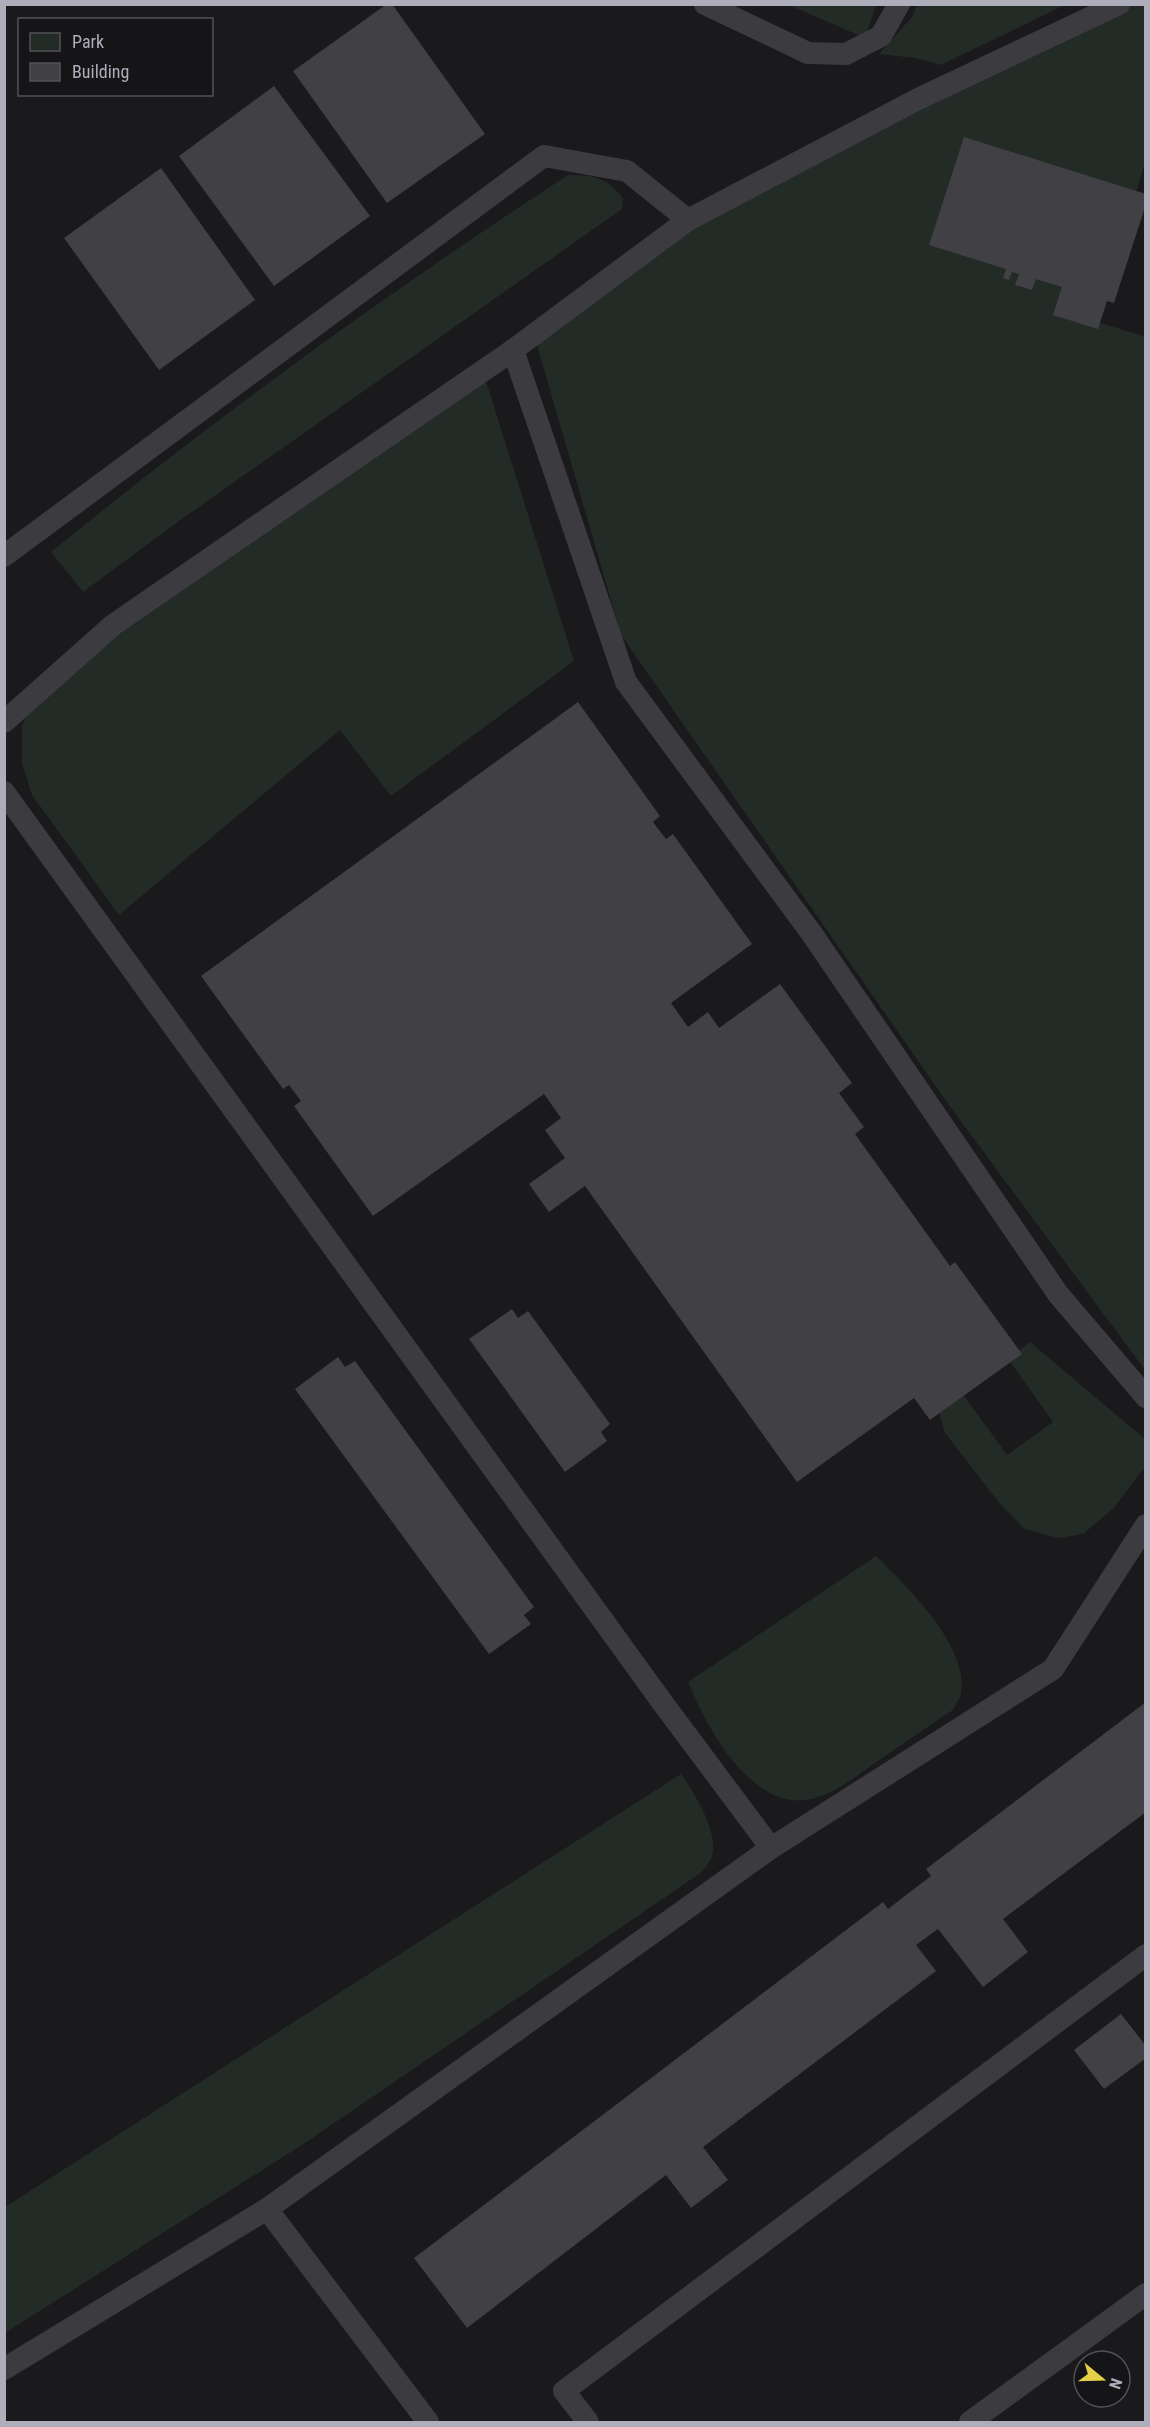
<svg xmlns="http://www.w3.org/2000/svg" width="1150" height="2427" viewBox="0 0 1150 2427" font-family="'Roboto Condensed',sans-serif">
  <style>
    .green { fill: #232b26 }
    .building { fill: #414145 }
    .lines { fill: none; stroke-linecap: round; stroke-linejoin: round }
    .service { stroke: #3b3b40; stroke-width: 22 }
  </style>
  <rect width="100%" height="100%" fill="#1a191b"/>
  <g class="green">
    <polygon points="789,5 876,5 865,38"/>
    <polygon points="917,5 1065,5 941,65 915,58 879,54 912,17"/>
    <polygon points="1130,5 1145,5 1145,162 1098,322 1146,337 1145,1370 951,1108 621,635 532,328 717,200"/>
    <path d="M568 175C594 175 606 177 623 198L622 209 179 521 83 592 51 552C216 417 390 291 568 175Z"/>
    <polygon points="480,362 574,661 391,796 340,730 119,915 32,795 22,764 22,726 34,696"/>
    <polygon points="1030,1342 1145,1439 1145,1467 1113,1509 1083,1534 1058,1538 1025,1529 1000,1504 945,1433 935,1398 955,1383 1007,1455 1053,1422 1008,1359"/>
    <path d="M876 1556C906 1586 970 1646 961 1694 960 1699 955 1705 953 1710 929 1726 905 1742 881 1759 858 1774 834 1796 806 1800 749 1807 706 1726 688 1682Z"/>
    <path d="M681 1774C695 1794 719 1832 712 1856 710 1862 705 1868 702 1872L302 2145 5 2333V2207Z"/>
  </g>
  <g class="building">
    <polygon points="387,4 392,4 485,134 387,203 293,71"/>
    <polygon points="274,86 370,216 274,286 179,156"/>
    <polygon points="964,137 1146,194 1146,204 1114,303 1107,301 1098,329 1053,315 1062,287 1036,279 1032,290 1015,285 1019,274 1012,272 1009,280 1003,278 1006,269 929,245"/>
    <polygon points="161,168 255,300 159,370 64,238"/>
    <polygon points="578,702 660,816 653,822 666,839 673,834 752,944 671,1003 688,1027 708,1012 719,1028 780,984 852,1083 839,1093 864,1127 855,1134 950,1266 955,1262 1022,1354 930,1420 914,1398 797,1482 585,1186 549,1212 529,1184 565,1158 545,1130 561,1118 544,1094 373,1216 294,1106 301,1101 289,1085 283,1089 201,976"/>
    <polygon points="512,1309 518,1318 528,1311 610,1424 601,1432 607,1441 565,1472 469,1339"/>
    <polygon points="338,1357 345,1367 355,1361 534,1607 524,1615 531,1624 489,1654 295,1389"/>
    <polygon points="1146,1702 1146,1812 1003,1919 1028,1952 983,1987 938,1929 916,1945 936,1971 703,2147 728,2180 691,2208 666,2175 467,2328 414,2258 883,1902 888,1909 923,1882 931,1876 926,1869"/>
    <polygon points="1121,2014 1146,2046 1146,2058 1104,2089 1074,2050"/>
  </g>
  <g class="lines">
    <g class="service">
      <polyline points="705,4 808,53 846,54 881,36 899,4"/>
      <polyline points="513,350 626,682 812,934 1058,1294 1146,1397"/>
      <polyline points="4,556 544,156 627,171 688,220"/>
      <polyline points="4,722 113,625 513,350 688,220 918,99 1119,4"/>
      <polyline points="4,792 662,1702 771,1848"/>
      <polyline points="267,2209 428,2422"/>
      <polyline points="4,2369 267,2209 771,1848 1053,1669 1146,1525"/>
      <polyline points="588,2422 564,2391 1146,1955"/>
      <polyline points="970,2422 1146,2294"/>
    </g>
  </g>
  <rect width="1150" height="2427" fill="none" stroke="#adaeba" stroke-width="12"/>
  <rect x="18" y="18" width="195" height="78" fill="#151416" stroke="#525258" stroke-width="1.5"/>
  <rect x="30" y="33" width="30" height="18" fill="#232b26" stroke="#525258" stroke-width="1.5"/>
  <text x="72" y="48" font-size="18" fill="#adaeba">Park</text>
  <rect x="30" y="63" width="30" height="18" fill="#414145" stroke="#525258" stroke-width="1.5"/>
  <text x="72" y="78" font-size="18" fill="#adaeba">Building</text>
  <g transform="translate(1102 2379) rotate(109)"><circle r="28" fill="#151416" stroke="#525258" stroke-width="1.5"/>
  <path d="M0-4.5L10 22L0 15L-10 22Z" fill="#e6d047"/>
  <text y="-9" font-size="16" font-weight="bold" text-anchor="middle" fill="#adaeba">N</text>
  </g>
</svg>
